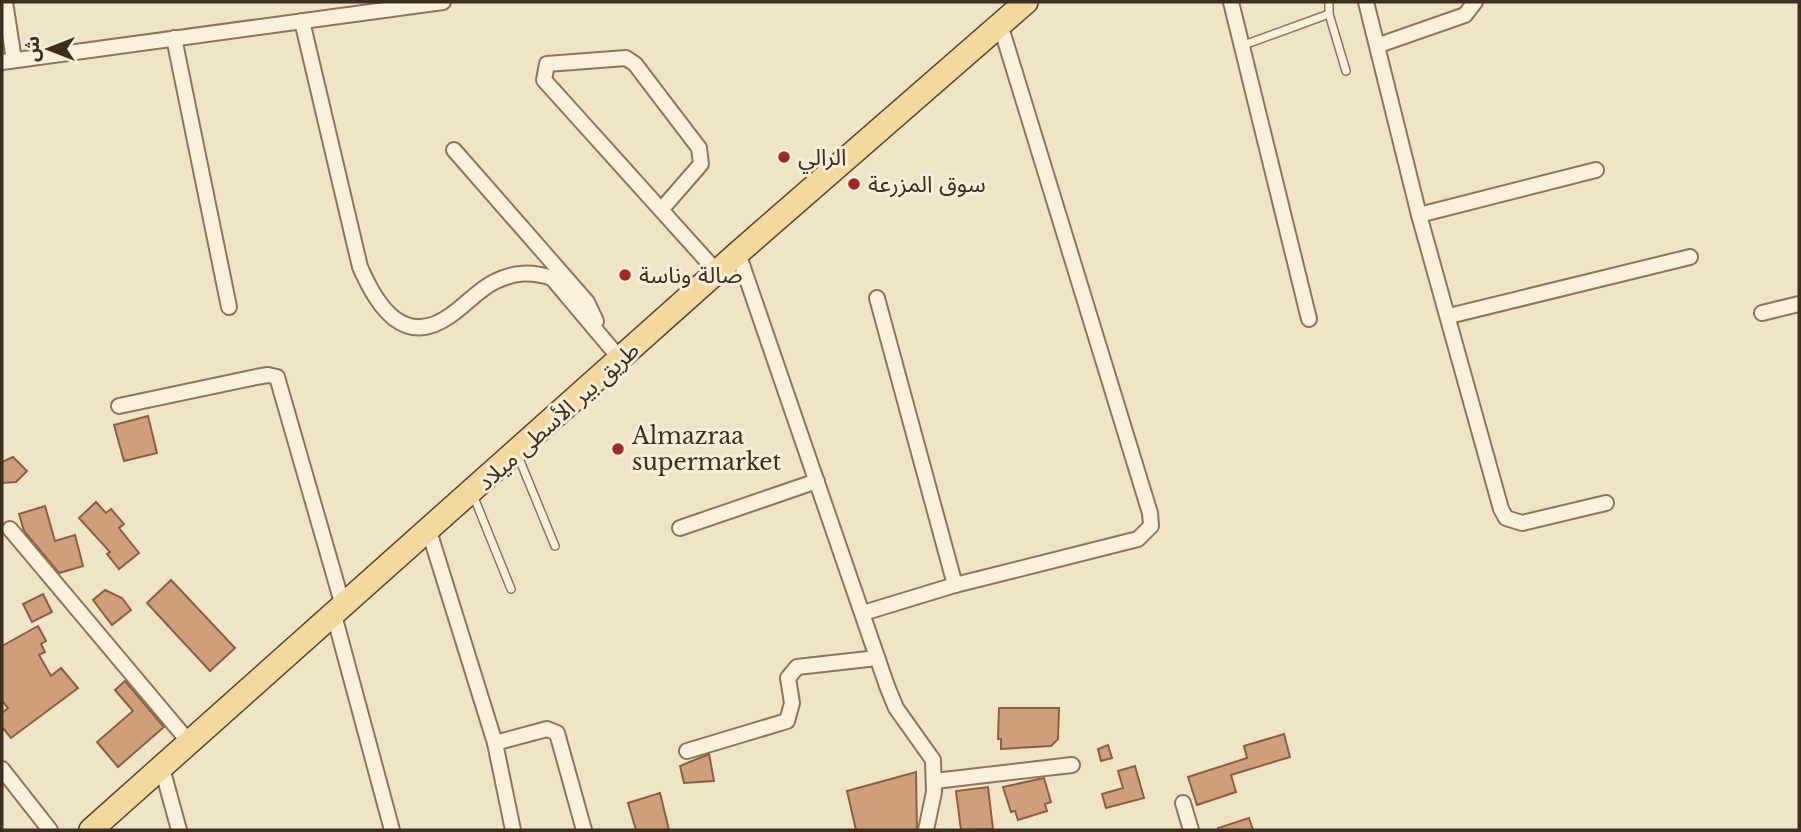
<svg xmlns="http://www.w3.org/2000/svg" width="1801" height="832" viewBox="0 0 1801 832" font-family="'Libre Baskerville','Noto Sans Arabic',serif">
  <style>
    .building { fill: #cf9f7d; stroke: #8d5f41; stroke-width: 2 }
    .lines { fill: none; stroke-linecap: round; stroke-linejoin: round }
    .service-casing { stroke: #8d765c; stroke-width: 10 }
    .minor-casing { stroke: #8d765c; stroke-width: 18 }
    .primary-casing { stroke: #5b4430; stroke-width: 26 }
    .service { stroke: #faf1dc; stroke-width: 7 }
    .minor { stroke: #faf1dc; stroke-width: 14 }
    .primary { stroke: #f3d9a0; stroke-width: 23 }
    .poi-dot { fill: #9e2a2b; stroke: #f7eed8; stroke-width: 2.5 }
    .labels { text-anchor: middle; stroke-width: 6; stroke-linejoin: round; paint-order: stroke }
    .poi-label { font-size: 23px; fill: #3d2e20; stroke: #f7eed8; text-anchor: start }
    .street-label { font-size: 23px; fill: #3d2e20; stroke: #f7eed8 }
  </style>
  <rect width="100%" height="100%" fill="#f0e4c8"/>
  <g class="building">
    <polygon points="148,416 157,453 124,461 114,425"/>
    <polygon points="13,457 27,471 16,482 2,483 2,462"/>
    <polygon points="96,502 106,513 111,509 124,524 119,528 139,553 119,569 107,554 110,552 79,518"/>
    <polygon points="45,506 55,541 75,535 83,566 59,573 24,531 19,514"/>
    <polygon points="171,580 235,648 210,671 147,603"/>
    <polygon points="105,590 122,598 131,610 112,625 93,600"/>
    <polygon points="43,594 52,612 32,622 23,604"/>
    <polygon points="38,626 46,641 41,644 45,652 39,655 51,676 61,668 78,688 11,738 2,727 2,713 8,708 2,701 2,646"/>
    <polygon points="125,681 164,727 118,767 97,742 133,711 115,690"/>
    <polygon points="999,708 1059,708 1058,739 1051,746 1001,749 1001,739 998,739"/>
    <polygon points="1284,734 1290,757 1231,775 1236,792 1197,805 1188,777 1247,758 1244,746"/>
    <polygon points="1108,745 1112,758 1101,761 1098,749"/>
    <polygon points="709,754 714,781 684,783 680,766"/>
    <polygon points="1135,766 1144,798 1106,808 1102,794 1123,788 1118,771"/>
    <polygon points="916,772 917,830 856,830 847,791"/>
    <polygon points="1044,778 1051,802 1045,804 1047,811 1018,820 1015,811 1011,812 1003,787"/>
    <polygon points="988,787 993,829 961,830 956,791"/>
    <polygon points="660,793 669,830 636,830 628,803"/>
    <polygon points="1249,818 1253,830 1219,830 1218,828"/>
  </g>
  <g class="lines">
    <g class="service-casing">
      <g id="service">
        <polyline points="1329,14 1346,71"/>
        <polyline points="1241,46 1329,14 1329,2"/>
        <polyline points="518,456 555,546"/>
        <polyline points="473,495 511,589"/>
      </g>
    </g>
    <g class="minor-casing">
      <g id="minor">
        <polyline points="5,2 14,60"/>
        <polyline points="1231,2 1309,319"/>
        <polyline points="1366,2 1419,215 1501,509 1506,518 1522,523 1606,503"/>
        <path d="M302 21 360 267C377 306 404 349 451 315 466 305 478 290 494 282 514 272 531 271 552 278L621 360"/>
        <polyline points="174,38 229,307"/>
        <polyline points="1379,45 1465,15 1475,2"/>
        <polyline points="2,62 443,2"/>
        <polyline points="454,150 587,302 596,321"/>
        <polyline points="661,210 701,164 699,148 635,64 626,58 547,64 544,80 717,272"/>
        <polyline points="1419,215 1596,170"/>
        <polyline points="738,253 887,686 896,708 933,760 934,792 926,830"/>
        <polyline points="877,298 955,585"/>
        <polyline points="1762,313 1799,304"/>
        <polyline points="1449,316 1690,257"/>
        <polyline points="119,406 256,377 268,375 277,377 343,606"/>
        <polyline points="680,528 817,481"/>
        <polyline points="10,529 189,742"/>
        <polyline points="429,531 495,743 513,830"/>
        <polyline points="863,613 955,585 1138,539 1151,526 1150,513 1000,24"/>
        <polyline points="334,615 392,830"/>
        <polyline points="495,743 547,729 557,733 584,830"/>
        <polyline points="687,751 787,721 792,703 788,678 797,667 877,658"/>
        <polyline points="162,768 179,830"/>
        <polyline points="2,769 50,830"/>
        <polyline points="935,781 1072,765"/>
        <polyline points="1183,803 1191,830"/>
      </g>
    </g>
    <g class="primary-casing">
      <polyline id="primary" points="91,830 738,253 1026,2"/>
    </g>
    <use href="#service" class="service"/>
    <use href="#minor" class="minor"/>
    <use href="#primary" class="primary"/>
  </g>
  <g class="poi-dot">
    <circle cx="784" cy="157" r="7"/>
    <circle cx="854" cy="184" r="7"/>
    <circle cx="625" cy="275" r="7"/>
    <circle cx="618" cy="449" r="7"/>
  </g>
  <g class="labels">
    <g class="poi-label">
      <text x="798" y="165">الرالي</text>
      <text x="868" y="192">سوق المزرعة</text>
      <text x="639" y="283">صالة وناسة</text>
      <text x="632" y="444">Almazraa<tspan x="632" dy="26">supermarket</tspan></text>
    </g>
    <g class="street-label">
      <text transform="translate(558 416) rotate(-42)" y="8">طريق بير الأسطى ميلاد</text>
    </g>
  </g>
  <rect width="1801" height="832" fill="none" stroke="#3d2e20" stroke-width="7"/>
  <g transform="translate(49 49) rotate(270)" stroke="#f7eed8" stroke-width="5" paint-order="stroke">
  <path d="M0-5L12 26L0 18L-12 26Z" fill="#3d2e20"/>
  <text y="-10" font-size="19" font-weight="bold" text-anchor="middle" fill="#3d2e20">ش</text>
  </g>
</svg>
